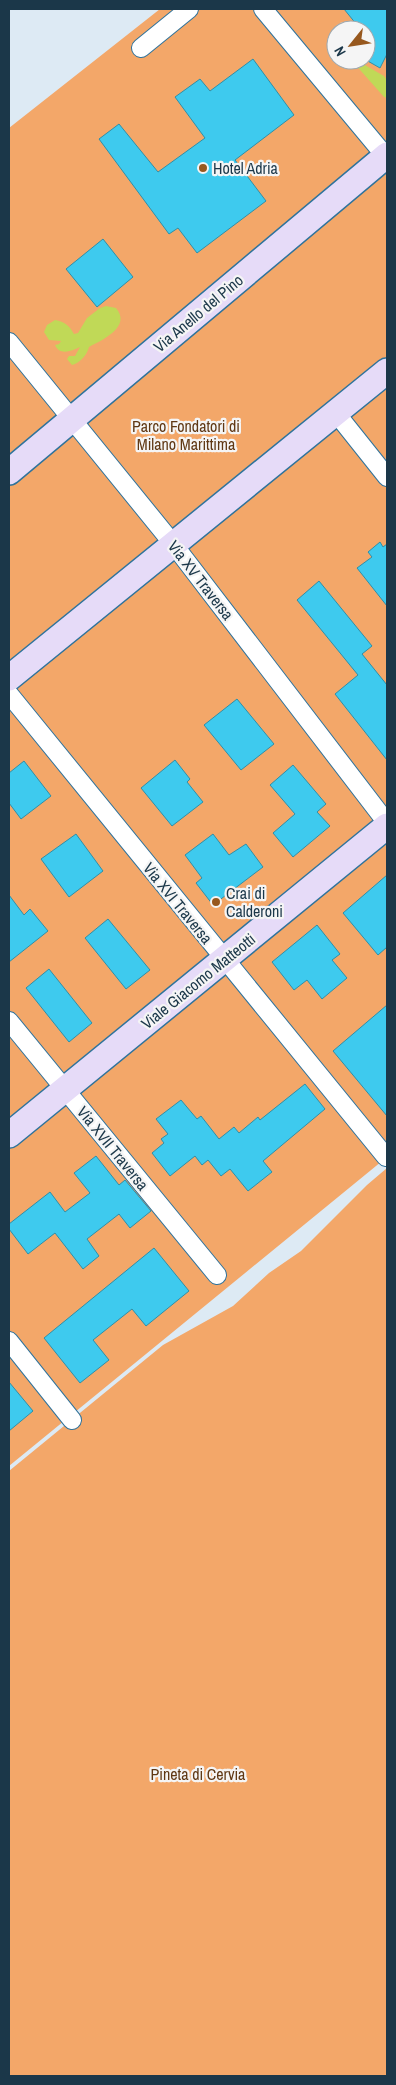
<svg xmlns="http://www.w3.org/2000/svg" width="396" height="2085" viewBox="0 0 396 2085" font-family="'Archivo Narrow',sans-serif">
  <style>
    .green { fill: #f3a769; fill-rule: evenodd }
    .water { fill: #c0d957 }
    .building { fill: #3ecaee; stroke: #2f8fa8 }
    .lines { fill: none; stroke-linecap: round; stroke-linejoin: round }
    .street-casing { stroke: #2f739c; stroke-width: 20 }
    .secondary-casing { stroke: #2f739c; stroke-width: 28 }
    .street { stroke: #fff; stroke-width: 18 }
    .secondary { stroke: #e6dbf8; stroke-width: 25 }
    .poi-dot { fill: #97581e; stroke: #f5f5f5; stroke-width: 2 }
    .labels { text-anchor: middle; stroke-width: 4.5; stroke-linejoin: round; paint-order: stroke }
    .poi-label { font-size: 16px; fill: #1b3749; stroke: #f5f5f5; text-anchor: start }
    .street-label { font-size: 16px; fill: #1b3749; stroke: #f5f5f5 }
    .park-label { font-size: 16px; fill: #603814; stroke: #f5f5f5 }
  </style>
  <rect width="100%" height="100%" fill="#ddeaf4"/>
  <g class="green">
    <path d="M160 9H387V1157L9 1466V128ZM336 30H366V60H336Z"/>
    <polygon points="387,1168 387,2076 9,2076 9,1471 163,1345 233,1306 269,1273 301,1251 367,1185"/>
  </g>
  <g class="water">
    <polygon points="356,60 384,76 387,80 387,98 384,97 353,62"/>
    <path d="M106 306 116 308C132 327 102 340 89 347 87 355 80 363 72 365L67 359 69 356H75L80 347C71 351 60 356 55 345L59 344 61 341 49 340 44 332 47 325 55 320C65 322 69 325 74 334L78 333 87 318 100 308Z"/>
  </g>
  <g class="building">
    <polygon points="344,9 387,9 387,54 380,68 366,60 366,48 370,41 366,36 366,30 361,30"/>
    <polygon points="253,59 294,115 235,160 266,201 197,253 178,228 169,234 99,139 119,124 158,172 205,138 175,97 200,79 210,91"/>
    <polygon points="103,239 133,277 97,307 66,269"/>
    <polygon points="380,542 383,547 387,544 387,606 357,568 372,557 368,552"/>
    <polygon points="319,581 372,646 362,654 387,685 387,760 335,694 358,675 297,600"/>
    <polygon points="237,699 274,744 241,770 204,725"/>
    <polygon points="175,760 190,779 187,782 203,802 172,826 141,788"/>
    <polygon points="24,761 51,796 21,819 9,803 9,773"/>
    <polygon points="293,765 326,804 317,812 330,826 293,857 273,833 295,814 270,785"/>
    <polygon points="76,834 103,871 69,897 41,859"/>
    <polygon points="213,834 229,855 246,844 263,867 213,905 196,883 202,878 185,855"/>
    <polygon points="387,875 387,947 378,955 343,913"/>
    <polygon points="9,895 24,915 30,909 48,931 9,962"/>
    <polygon points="108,919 150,970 126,989 85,938"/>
    <polygon points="317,925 340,954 332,960 347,978 322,999 307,980 294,990 272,962"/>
    <polygon points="49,969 92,1023 69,1042 26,988"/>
    <polygon points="387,1005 387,1116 333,1051"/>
    <polygon points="305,1084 325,1109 263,1161 272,1172 248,1191 230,1169 221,1176 208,1160 202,1165 195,1156 170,1176 152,1153 164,1143 161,1139 168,1134 156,1119 181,1100 197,1119 201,1116 219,1139 234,1127 239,1133 258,1117 260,1120"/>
    <polygon points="96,1156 119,1185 125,1180 151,1211 130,1228 119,1214 87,1239 99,1256 83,1269 55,1233 28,1254 9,1229 9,1224 50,1192 65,1212 90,1193 74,1173"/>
    <polygon points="154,1248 189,1291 146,1326 132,1309 93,1340 109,1360 80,1383 44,1338"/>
    <polygon points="9,1382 33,1411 9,1431"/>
  </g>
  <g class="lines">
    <g class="street-casing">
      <g id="street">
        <polyline points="263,9 387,158"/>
        <polyline points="141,48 189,9"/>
        <polyline points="9,342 174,545 387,823"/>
        <polyline points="336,413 387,477"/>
        <polyline points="9,694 386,1157"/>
        <polyline points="9,1021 217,1275"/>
        <polyline points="9,1341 72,1420"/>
      </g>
    </g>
    <g class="secondary-casing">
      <g id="secondary">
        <polyline points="9,472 387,155"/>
        <polyline points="9,678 387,371"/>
        <polyline points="9,1135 387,826"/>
      </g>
    </g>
    <use href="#street" class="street"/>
    <use href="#secondary" class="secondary"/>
  </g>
  <g class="poi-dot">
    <circle cx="203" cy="168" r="5"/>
    <circle cx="216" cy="902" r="5"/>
  </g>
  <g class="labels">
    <g class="poi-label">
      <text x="213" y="174">Hotel Adria</text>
      <text x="226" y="899">Crai di<tspan x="226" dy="18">Calderoni</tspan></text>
    </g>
    <g class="street-label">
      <text transform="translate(198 313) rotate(-40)" y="6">Via Anello del Pino</text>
      <text transform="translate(201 580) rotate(52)" y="6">Via XV Traversa</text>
      <text transform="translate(178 903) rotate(51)" y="6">Via XVI Traversa</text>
      <text transform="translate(198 981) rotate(-39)" y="6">Viale Giacomo Matteotti</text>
      <text transform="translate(113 1148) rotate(51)" y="6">Via XVII Traversa</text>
    </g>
    <g class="park-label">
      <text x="186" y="432">Parco Fondatori di<tspan x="186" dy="18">Milano Marittima</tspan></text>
      <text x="198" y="1780">Pineta di Cervia</text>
    </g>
  </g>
  <rect width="396" height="2085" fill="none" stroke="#1b3749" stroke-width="20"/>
  <g transform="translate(351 45) rotate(240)"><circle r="24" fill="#f5f5f5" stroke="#9ea9b0"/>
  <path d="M0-4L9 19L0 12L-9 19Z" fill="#97581e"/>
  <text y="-8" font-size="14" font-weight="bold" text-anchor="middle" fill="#1b3749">N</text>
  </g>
</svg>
